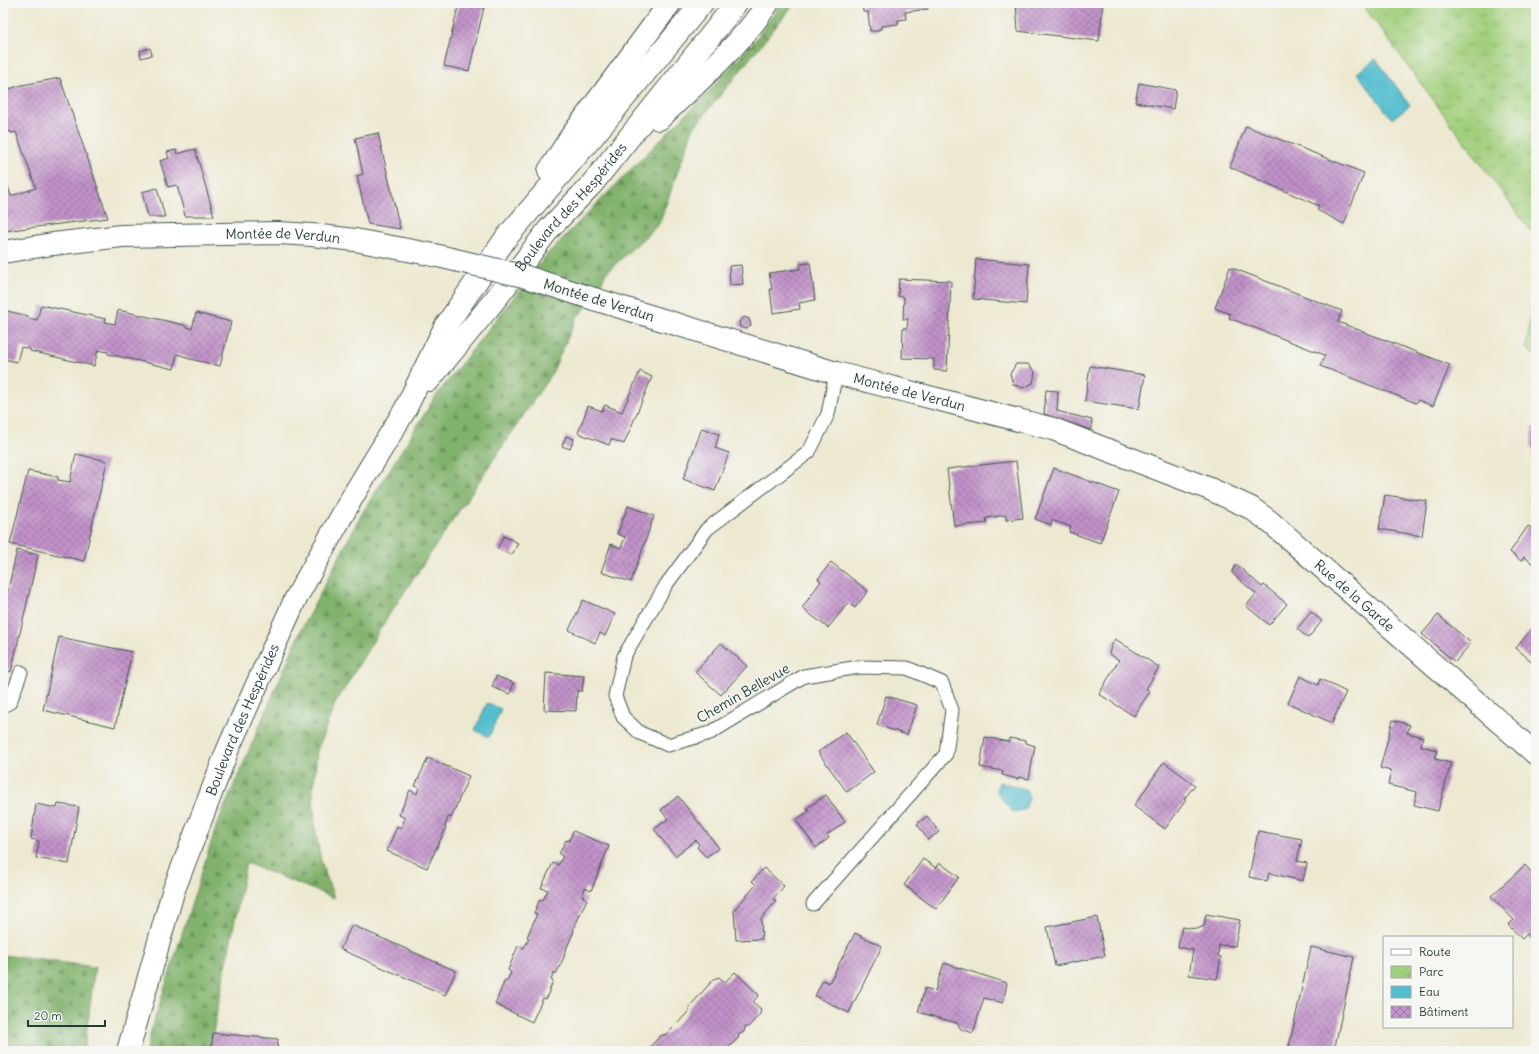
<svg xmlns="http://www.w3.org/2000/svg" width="1539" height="1054" viewBox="0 0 1539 1054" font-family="Delius,sans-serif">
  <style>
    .forest { fill: url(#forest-firs); stroke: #507850 }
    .park { fill: url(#park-tufts); stroke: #608658 }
    .water { fill: #53becf; stroke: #397e82 }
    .building { fill: url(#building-cross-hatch) }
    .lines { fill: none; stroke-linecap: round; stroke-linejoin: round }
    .service-casing { stroke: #3e574c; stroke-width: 15 }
    .minor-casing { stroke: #3e574c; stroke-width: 24 }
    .secondary-casing { stroke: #3e574c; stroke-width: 24 }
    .service { stroke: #fff; stroke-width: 13 }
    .minor { stroke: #fff; stroke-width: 22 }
    .secondary { stroke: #fff; stroke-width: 22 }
    .minor-bridge-casing { stroke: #3e574c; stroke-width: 24; stroke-linecap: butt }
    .minor-bridge { stroke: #fff; stroke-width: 22 }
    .labels { text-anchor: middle; stroke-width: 3; stroke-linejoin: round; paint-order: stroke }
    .street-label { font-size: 14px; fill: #1f3d34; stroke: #f6f6f2 }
  </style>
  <defs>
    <pattern id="forest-firs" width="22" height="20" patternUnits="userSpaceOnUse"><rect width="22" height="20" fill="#81b26c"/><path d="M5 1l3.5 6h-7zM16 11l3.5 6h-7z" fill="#69925a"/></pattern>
    <pattern id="park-tufts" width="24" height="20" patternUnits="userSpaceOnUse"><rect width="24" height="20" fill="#a2cf7c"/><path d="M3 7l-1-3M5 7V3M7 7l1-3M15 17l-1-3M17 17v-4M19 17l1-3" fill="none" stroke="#83a966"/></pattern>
    <pattern id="building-cross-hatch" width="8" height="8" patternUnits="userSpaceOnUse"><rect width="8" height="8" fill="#c192c9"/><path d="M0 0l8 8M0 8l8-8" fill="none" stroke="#9c78a4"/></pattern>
  </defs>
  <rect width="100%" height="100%" fill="#f6f6f2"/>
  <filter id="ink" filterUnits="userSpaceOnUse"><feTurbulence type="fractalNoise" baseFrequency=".025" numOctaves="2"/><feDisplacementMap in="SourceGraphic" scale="8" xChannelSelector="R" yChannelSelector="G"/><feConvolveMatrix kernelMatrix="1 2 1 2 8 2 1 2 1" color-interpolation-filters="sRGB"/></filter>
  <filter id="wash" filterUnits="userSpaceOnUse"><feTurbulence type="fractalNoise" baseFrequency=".012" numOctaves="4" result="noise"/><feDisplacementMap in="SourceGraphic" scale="16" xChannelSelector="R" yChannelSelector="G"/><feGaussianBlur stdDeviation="0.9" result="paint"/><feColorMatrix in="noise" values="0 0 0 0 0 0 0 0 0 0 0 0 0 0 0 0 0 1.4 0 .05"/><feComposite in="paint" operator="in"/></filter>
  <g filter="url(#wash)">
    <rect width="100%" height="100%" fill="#ede9d1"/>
    <g class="forest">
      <polygon points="781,3 795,3 693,129 659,224 606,273 594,299 577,317 552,373 387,618 334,706 317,751 313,795 315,827 321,861 334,898 246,863 213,1033 211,1051 146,1051 152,1028 216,827 300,632 360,517 435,397 549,252 711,89 757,38"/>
      <polygon points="3,955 95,967 84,1051 3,1051"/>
    </g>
    <g class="park">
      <polygon points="1361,3 1536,3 1536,238"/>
      <polygon points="1536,278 1536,357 1526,348"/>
    </g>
    <g class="water">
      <polygon points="1376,59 1410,105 1392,119 1357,73"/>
      <polygon points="487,703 501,709 489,737 475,730"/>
      <polygon points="999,782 1026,789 1029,799 1024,810 1013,812 1001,798 996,790"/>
    </g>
    <g id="blocks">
      <g class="building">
        <polygon points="459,3 485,3 469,71 444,66"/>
        <polygon points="862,3 927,3 928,9 905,12 906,19 898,20 898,24 881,26 881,29 878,29 878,31 870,31 868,12 863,12"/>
        <polygon points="1016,3 1103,3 1099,41 1018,31"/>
        <polygon points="150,48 152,55 141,58 140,51"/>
        <polygon points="60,78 108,218 3,231 3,182 6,181 11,196 36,188 16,132 11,133 10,131 3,134 3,91 22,85"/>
        <polygon points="1139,83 1176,90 1173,109 1135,102"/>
        <polygon points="1246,126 1364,173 1344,224 1317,210 1319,206 1230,167"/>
        <polygon points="378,133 400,229 368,224 357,176 363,174 355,138"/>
        <polygon points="195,149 214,216 185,216 177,185 168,187 160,161 169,158 167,152 176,150 177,154"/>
        <polygon points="157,188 165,217 148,217 142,192"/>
        <polygon points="976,259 1029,264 1026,304 973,299"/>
        <polygon points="810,263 815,300 799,303 800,309 773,313 770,289 772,289 769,273 800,269 800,264"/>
        <polygon points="741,265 743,284 730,285 729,266"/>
        <polygon points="1230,267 1342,311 1338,322 1450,365 1433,406 1418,400 1416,403 1320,366 1325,355 1229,318 1230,314 1215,308"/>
        <polygon points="899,279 951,281 947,371 934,370 934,359 902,358 903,328 907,328 908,319 903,319 904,297 898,296"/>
        <polygon points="41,305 106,319 105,322 115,324 118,310 184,325 184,326 192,329 196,313 231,322 220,366 186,358 187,357 177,354 174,369 108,354 108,352 98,350 94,366 30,351 30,349 21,347 17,362 3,359 3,310 28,316 28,318 37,320"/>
        <polygon points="744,317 749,319 751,325 746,329 740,327 739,322"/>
        <polygon points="1016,364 1028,364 1035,372 1033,383 1023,388 1013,384 1010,374"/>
        <polygon points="1090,366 1145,375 1139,409 1085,401"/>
        <polygon points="640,371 652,377 624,444 611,439 609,445 578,433 588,406 602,411 605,405 622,412"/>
        <polygon points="1046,390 1058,391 1057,411 1092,420 1091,430 1044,414"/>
        <polygon points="1532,427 1536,427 1536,449 1531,449"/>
        <polygon points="702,428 719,434 715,448 729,453 715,491 683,479"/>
        <polygon points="566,436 574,439 570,449 562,446"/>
        <polygon points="76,454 107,461 84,561 10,544 28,471 58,477 58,480 70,482"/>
        <polygon points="1535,460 1536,460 1536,473 1534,473"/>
        <polygon points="1016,461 1023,518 1006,520 1006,515 986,518 987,523 954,526 947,469"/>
        <polygon points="1054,468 1119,492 1100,543 1069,532 1071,527 1052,520 1051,525 1035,519"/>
        <polygon points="1385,495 1427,501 1422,536 1379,529"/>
        <polygon points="628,506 654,516 631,582 601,572 611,544 621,548 625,537 617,534"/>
        <polygon points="1528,526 1536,531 1536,566 1524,557 1521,561 1510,552"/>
        <polygon points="504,536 518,543 512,555 497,549"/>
        <polygon points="17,550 38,555 11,672 3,670 3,612"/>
        <polygon points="831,562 868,591 855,608 848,603 828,628 802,608 821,581 818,579"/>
        <polygon points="1236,564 1262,587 1264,585 1287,604 1269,625 1246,606 1256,594 1232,573"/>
        <polygon points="583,600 615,614 605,636 600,633 595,643 569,630"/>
        <polygon points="1311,612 1322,621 1308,638 1297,629"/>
        <polygon points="1438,615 1471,643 1455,662 1422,634"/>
        <polygon points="1534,626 1536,628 1536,665 1516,648"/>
        <polygon points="59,637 132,652 115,727 43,710"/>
        <polygon points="1115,639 1159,667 1146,689 1150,691 1134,716 1099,694 1119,660 1109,654 1111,646"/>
        <polygon points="721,643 747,666 721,695 695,672"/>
        <polygon points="546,673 584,676 582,691 577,691 576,711 544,710"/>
        <polygon points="496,676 514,683 510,694 492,687"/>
        <polygon points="1300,676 1318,685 1320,679 1346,692 1332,723 1288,703"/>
        <polygon points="886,696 917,705 907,735 877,725"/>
        <polygon points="1393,720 1410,725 1407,733 1423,737 1421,746 1437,750 1435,759 1451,763 1438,811 1414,805 1417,792 1388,785 1391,771 1380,768"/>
        <polygon points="846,732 874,772 847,792 818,752"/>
        <polygon points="985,737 1009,742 1009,738 1026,741 1026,743 1035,746 1029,779 1018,777 1018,779 1002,775 1003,771 980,767"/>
        <polygon points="428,758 469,776 451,818 448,817 445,827 446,828 427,868 387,851 397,826 401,828 405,818 399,815 410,790 417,794 419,787 415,786"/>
        <polygon points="1164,762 1195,785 1184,799 1186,800 1165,829 1134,806"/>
        <polygon points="826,795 845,822 827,835 829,838 816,848 796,820 809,811 807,808"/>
        <polygon points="678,796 719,848 706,857 697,847 699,845 696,840 675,856 654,829 668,819 661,810"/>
        <polygon points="36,804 57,808 58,804 79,807 69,864 36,858 39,841 31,839"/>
        <polygon points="927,816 939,832 928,840 917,824"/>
        <polygon points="573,831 609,846 591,891 585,888 582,896 587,899 573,930 574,931 564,954 565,955 556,974 554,972 551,980 553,981 546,999 543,998 532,1022 495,1004 505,980 507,981 511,972 508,970 518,946 524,948 529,938 527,937 537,914 534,913 540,899 543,900 548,890 541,888 553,863 558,865 563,856 559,854 566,840 569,841"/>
        <polygon points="1258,831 1302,839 1297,861 1307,863 1303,881 1269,873 1267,881 1249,877"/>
        <polygon points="923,859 936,868 940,863 959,877 936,909 904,885"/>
        <polygon points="1525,865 1536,877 1536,944 1527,934 1522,939 1508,925 1514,920 1491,896"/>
        <polygon points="764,868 784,886 773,899 776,901 761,919 762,939 736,940 734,910 756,885 752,881"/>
        <polygon points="1206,914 1240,920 1235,946 1219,945 1218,956 1221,957 1217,979 1189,975 1193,950 1178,947 1182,927 1197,929 1204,926"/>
        <polygon points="1097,917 1105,956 1055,966 1047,927"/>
        <polygon points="352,925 456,971 445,995 340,949"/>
        <polygon points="855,933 882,946 849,1013 815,996 823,980 829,983"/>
        <polygon points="1311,947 1354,957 1334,1051 1288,1051"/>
        <polygon points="944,963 1007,983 1003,1003 984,998 973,1033 961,1029 957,1023 918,1012 925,988 935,991"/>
        <polygon points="735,972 759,995 753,1002 761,1009 760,1014 748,1027 745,1027 744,1032 738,1035 739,1037 725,1051 646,1051 660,1036 667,1034 677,1024 688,1012 689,1007 714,979 719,977 725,982"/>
        <polygon points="213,1033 278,1039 277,1051 211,1051"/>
      </g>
    </g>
  </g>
  <g filter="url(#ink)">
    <use href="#blocks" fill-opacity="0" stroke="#3e574c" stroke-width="1"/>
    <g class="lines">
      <g class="service-casing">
        <g id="service">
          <polyline points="3,706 10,702 21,672"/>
          <polyline points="813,904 946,754 952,710 942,683 907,668 859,667 804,676 710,733 668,745 640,733 623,717 615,696 624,656 666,585 707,529 809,452 828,414 836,373"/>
        </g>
      </g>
      <g class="minor-casing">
        <g id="minor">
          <path id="s1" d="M3 252 53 244 122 236 279 233 312 235 355 240 434 255"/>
          <path id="s2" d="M594 299 836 373 1053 429 1210 489 1251 508 1269 521 1536 754"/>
        </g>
      </g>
      <g class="secondary-casing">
        <g id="secondary">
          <path d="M659 119C697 82 739 47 768 3"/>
          <polyline points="549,171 570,138 670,3"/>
          <path id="s3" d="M429 380 498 296 549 229 591 185 716 29 736 3"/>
          <path id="s4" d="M128 1051 173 892 228 749 295 600 354 494 405 410 445 327 506 238 594 135 702 3"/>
        </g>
      </g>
      <use href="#service" class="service"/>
      <use href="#minor" class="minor"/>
      <use href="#secondary" class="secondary"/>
      <g class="minor-bridge-casing">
        <polyline id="minor-bridge" points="434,255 523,276 594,299"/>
      </g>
      <use href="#minor-bridge" class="minor-bridge"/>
    </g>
  </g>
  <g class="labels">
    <g class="street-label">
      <text dy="5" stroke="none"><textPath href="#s3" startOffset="224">Boulevard des Hespérides</textPath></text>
      <text dy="5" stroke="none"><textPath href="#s1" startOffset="281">Montée de Verdun</textPath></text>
      <text transform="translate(599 300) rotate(17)" y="5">Montée de Verdun</text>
      <text dy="5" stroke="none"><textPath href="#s2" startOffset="329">Montée de Verdun</textPath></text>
      <text dy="5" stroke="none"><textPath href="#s2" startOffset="826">Rue de la Garde</textPath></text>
      <text transform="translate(743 693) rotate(-30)" y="5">Chemin Bellevue</text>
      <text dy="5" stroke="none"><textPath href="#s4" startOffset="351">Boulevard des Hespérides</textPath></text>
    </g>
  </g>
  <rect width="1539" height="1054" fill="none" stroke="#f6f6f2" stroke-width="16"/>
  <rect x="1383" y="936" width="130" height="92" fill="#f6f6f2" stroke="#a0aca6"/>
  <rect x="1391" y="949" width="20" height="6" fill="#ffffff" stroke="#a0aca6"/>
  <text x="1419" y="956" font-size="12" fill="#1f3d34">Route</text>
  <rect x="1391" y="966" width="20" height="12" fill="url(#park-tufts)" stroke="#a0aca6"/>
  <text x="1419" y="976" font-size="12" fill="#1f3d34">Parc</text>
  <rect x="1391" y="986" width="20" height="12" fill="#53becf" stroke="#a0aca6"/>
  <text x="1419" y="996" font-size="12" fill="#1f3d34">Eau</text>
  <rect x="1391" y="1006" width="20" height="12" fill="url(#building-cross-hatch)" stroke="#a0aca6"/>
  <text x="1419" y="1016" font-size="12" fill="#1f3d34">Bâtiment</text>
  <path d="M28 1020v6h77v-6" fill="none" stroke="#1f3d34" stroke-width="2"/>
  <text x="34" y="1020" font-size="12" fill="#1f3d34" stroke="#f6f6f2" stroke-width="3" paint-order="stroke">20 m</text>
</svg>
